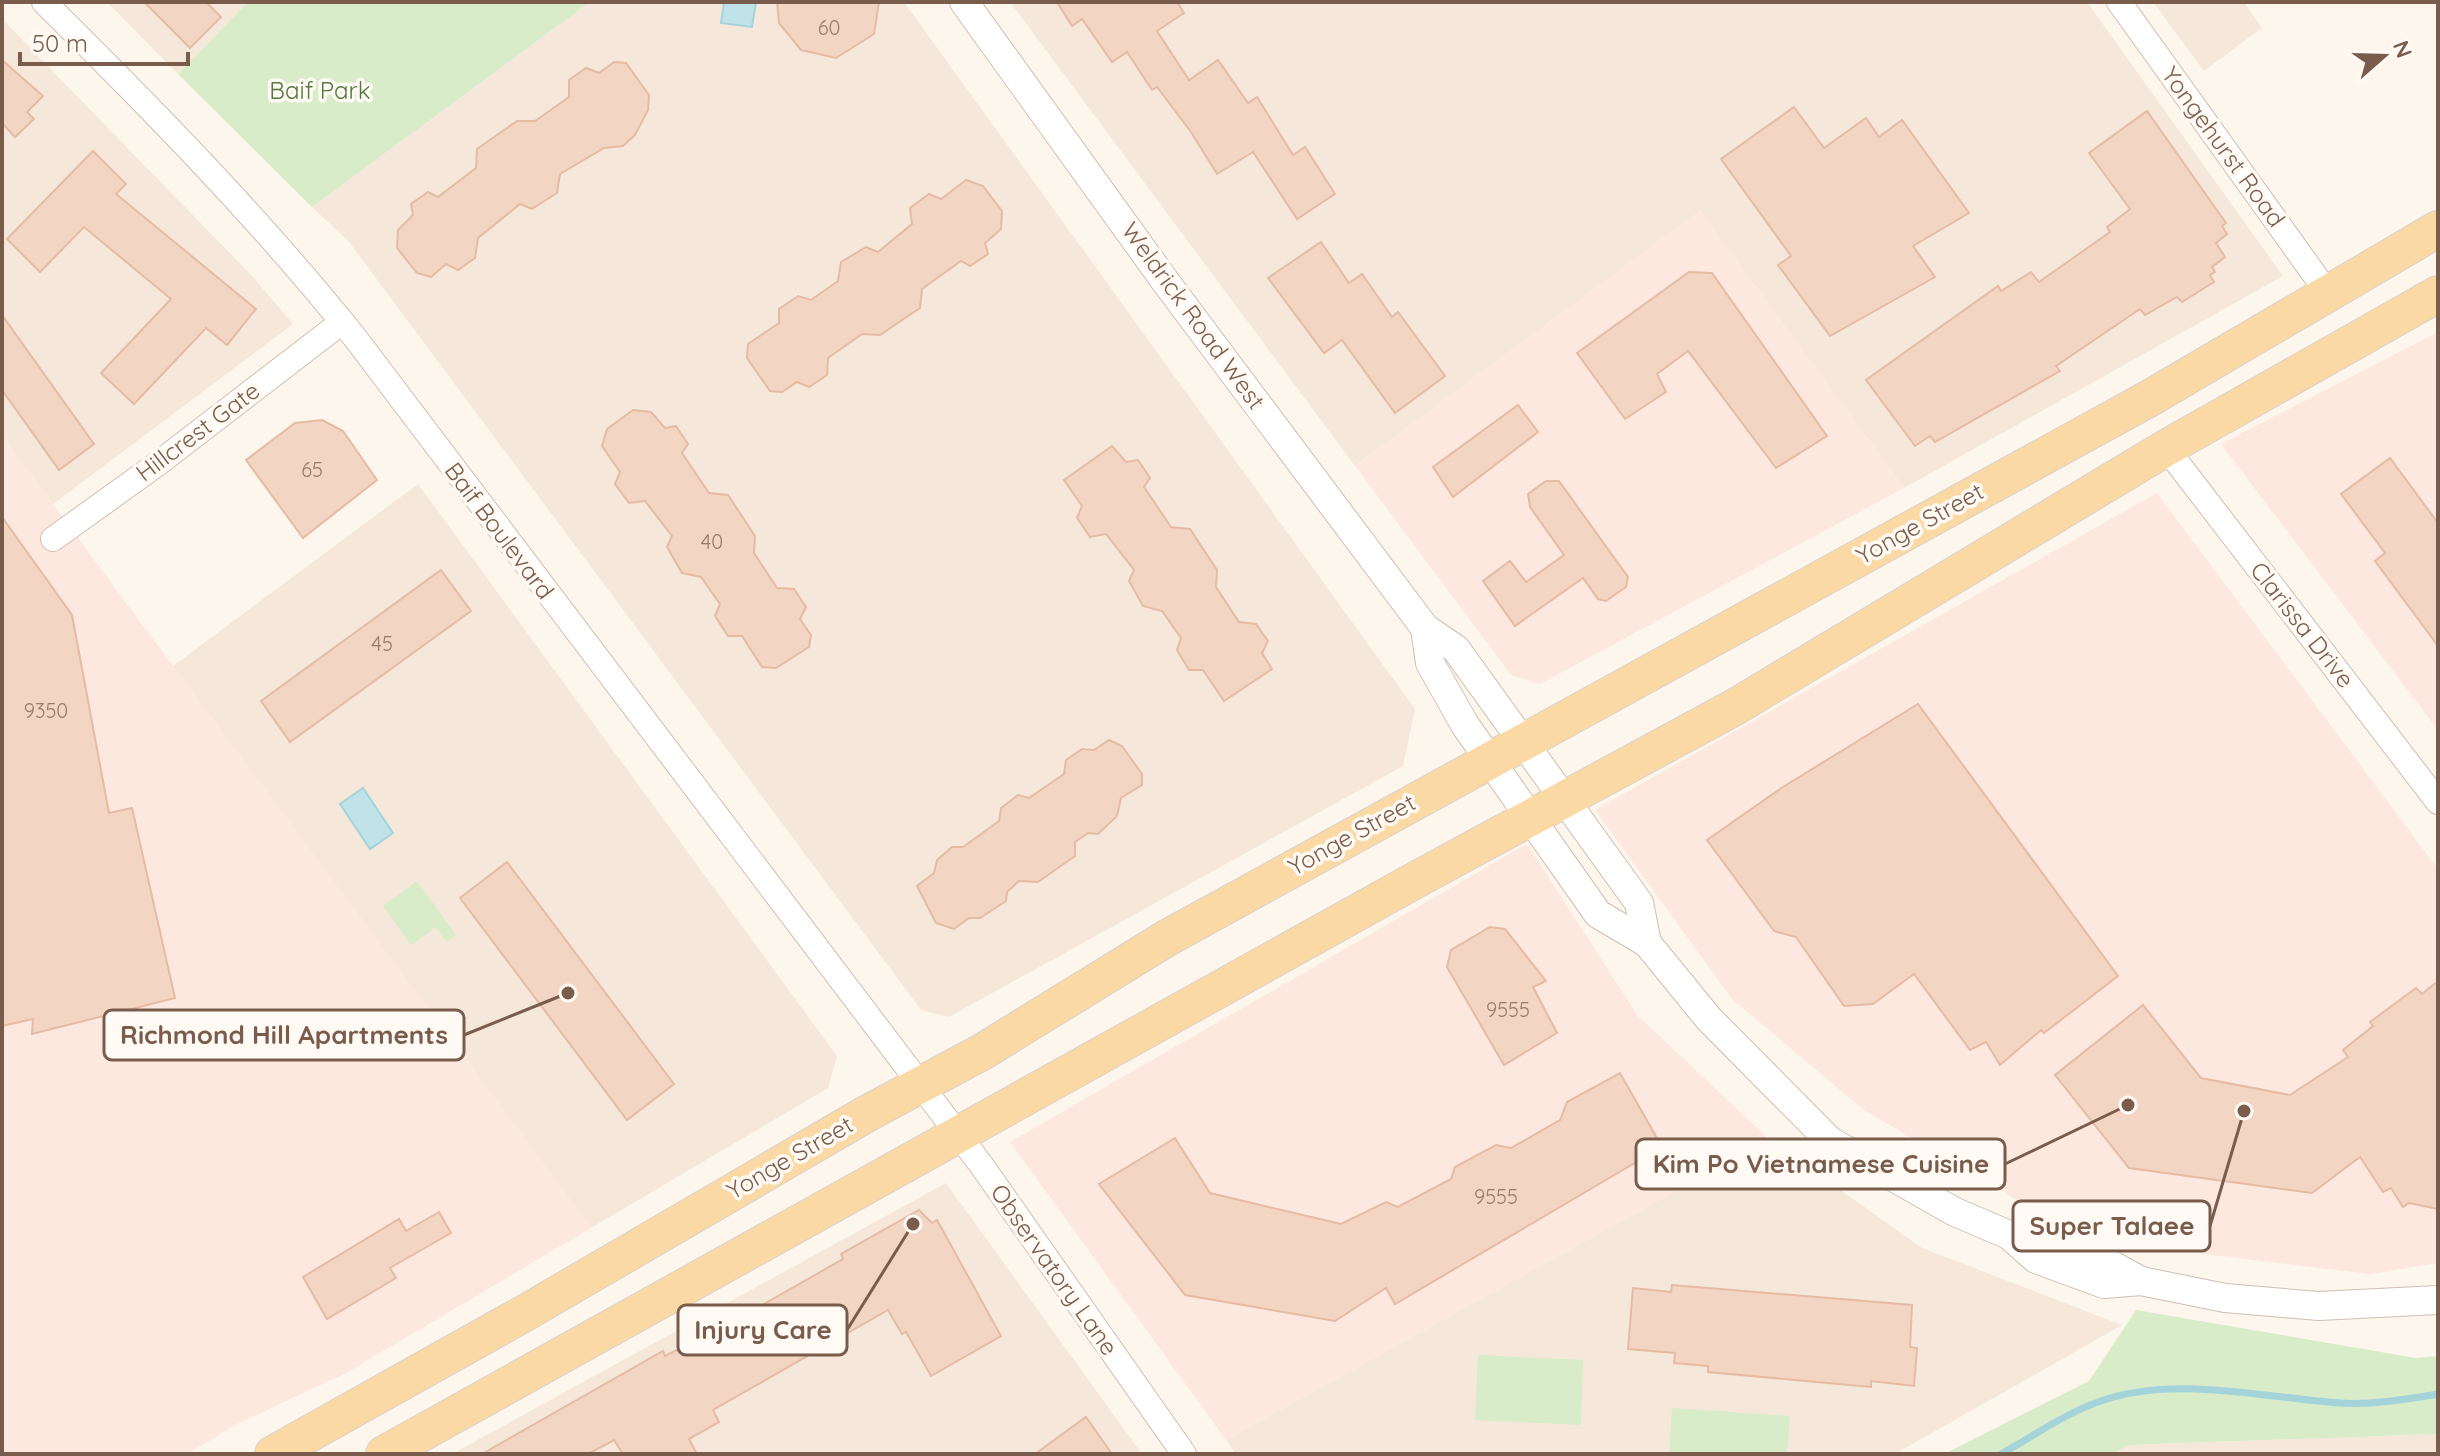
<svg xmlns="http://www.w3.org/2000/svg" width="2440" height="1456" viewBox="0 0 2440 1456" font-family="Quicksand,sans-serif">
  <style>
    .residential { fill: #f5e8da }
    .commercial { fill: #fde8e0 }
    .green { fill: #d8ecc9 }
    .water { fill: #bfe3e8; stroke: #a5d3da; stroke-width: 2 }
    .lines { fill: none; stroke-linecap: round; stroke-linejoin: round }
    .stream { stroke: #a5d3da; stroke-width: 7 }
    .building { fill: #f3d5c3; stroke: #e6bba3; stroke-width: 2 }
    .minor-casing { stroke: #d1beb0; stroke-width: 26 }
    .tertiary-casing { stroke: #d1beb0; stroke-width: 30 }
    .primary-casing { stroke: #dad1cd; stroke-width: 38 }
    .minor { stroke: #fff; stroke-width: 24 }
    .tertiary { stroke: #fff; stroke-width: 28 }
    .primary { stroke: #fbd9a5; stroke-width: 36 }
    .labels { text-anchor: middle; stroke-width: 7; stroke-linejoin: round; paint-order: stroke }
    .number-label { font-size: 20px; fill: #987a6a }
    .park-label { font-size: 24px; fill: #537a41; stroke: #fffaf3 }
    .street-label { font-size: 24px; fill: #7a5c4d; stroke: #fffaf3 }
    .leader { fill: none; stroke: #7a5c4d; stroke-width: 3 }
    .callout-dot { fill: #7a5c4d; stroke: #fffaf3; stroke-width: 3 }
    .callout { fill: #fffaf3; stroke: #7a5c4d; stroke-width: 3 }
    .callout-label { font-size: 26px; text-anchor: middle; font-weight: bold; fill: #7a5c4d }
  </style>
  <rect width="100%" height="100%" fill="#fdf6ec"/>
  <g class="residential">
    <polygon points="107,2 248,2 178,74"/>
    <polygon points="590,2 904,2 1415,709 1403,766 949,1017 921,1010 349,242 312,207"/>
    <polygon points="1010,2 2087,2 2283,276 1904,488 1700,211 1355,466"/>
    <polygon points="2153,2 2244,2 2262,28 2204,71"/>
    <polygon points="2,19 253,277 293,324 53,504 2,436"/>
    <polygon points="418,484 837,1056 828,1088 591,1228 173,666"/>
    <polygon points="1769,1139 1922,1248 2122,1325 1895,1454 1236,1454 1226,1440"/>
    <polygon points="946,1183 1142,1454 452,1454"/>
    <polygon points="2438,1434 2438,1454 2112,1454 2128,1445"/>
  </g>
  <g class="commercial">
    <polygon points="1700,211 1904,488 1540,684 1511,675 1355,466"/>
    <polygon points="2438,332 2438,730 2221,444"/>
    <polygon points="2,436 591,1228 346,1373 239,1423 187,1454 2,1454"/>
    <polygon points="2157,493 2438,869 2438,1263 2370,1274 2203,1254 2019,1201 1864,1110 1732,999 1595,810"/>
    <polygon points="1527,844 1638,1016 1769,1139 1226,1440 1010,1142"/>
  </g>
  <g class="green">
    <polygon points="248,2 590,2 312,207 178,74"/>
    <polygon points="417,881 456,935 446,942 436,927 411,945 383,906"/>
    <polygon points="2136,1310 2416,1358 2438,1356 2438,1434 2128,1445 2113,1454 1944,1454 2089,1381"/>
    <polygon points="1478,1355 1583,1360 1581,1425 1475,1420"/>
    <polygon points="1672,1408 1790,1416 1787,1454 1669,1454"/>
  </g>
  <g class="water">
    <polygon points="724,2 756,2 752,27 721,23"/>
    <polygon points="363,788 393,833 370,849 340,804"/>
  </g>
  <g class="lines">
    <path class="stream" d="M2001 1454C2032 1437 2064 1414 2098 1402 2172 1374 2265 1398 2341 1403 2373 1405 2407 1399 2438 1394"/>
  </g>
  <g class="building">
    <polygon points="144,2 206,2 221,17 190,48"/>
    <polygon points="777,2 879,2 874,34 836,58 801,50 779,23"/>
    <polygon points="1057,2 1177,2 1184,13 1157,31 1189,80 1218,60 1248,103 1257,97 1293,155 1305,147 1335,194 1297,219 1253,152 1217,174 1191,132 1157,87 1152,90 1127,52 1112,62 1082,19 1072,26"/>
    <polygon points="2,60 43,96 27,112 34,119 15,137 2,123"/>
    <polygon points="614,62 626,63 649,95 648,110 635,135 623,146 604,148 560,174 557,193 532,209 520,204 478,238 475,258 458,270 446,264 431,277 417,273 397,248 398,230 413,215 411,204 428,192 438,197 476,168 477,149 517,121 535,121 569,97 569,80 586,68 599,73"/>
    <polygon points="1794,107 1824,148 1866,118 1879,137 1902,120 1969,213 1913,246 1935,277 1830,336 1778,265 1791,256 1721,159"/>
    <polygon points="2147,111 2226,223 2222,226 2227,234 2216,243 2225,257 2212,267 2215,272 2210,275 2214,282 2182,302 2177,297 2145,315 2140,309 2056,366 2060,371 1935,442 1930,436 1915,446 1866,380 1998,286 2001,291 2031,272 2039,282 2110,232 2107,227 2130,209 2089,153"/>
    <polygon points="93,151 126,184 116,194 256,309 227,345 206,328 134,404 101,373 171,299 84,227 40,272 7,239"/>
    <polygon points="966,180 983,186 1002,211 1001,229 985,243 988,254 970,266 961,261 922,289 920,308 880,335 862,334 828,358 827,375 809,387 797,382 782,392 770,391 747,358 748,344 779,323 779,309 798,296 811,300 838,281 841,262 866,247 878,252 912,224 910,208 929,194 941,199"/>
    <polygon points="1321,242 1349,283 1362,274 1392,317 1398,312 1445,376 1395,413 1342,340 1324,353 1268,278"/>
    <polygon points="1689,272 1712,273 1827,436 1776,468 1688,351 1657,374 1666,392 1625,419 1577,353"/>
    <polygon points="2,315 94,444 59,470 2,390"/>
    <polygon points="1518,405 1538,432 1453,497 1433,467"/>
    <polygon points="633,410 651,412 665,428 676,426 688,444 682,453 709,493 728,495 755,536 754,553 777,588 794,589 806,607 800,619 811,635 809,647 776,668 762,667 742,636 728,636 715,616 720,604 701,577 682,573 667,547 672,536 645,501 629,503 615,484 620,472 602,446 607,429"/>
    <polygon points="322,420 343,431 377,480 303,538 246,460 295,423"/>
    <polygon points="1112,446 1126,462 1138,460 1150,478 1144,487 1171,527 1190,529 1217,570 1216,587 1239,622 1256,624 1268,641 1262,653 1272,669 1224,701 1203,670 1189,670 1177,650 1181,638 1162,611 1143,606 1129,581 1134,570 1106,534 1090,537 1077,518 1082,506 1064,480"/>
    <polygon points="2390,458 2438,523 2438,646 2375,561 2385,553 2341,494"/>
    <polygon points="1546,481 1559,481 1628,577 1626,587 1606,601 1598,599 1583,578 1515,626 1483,581 1510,561 1526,582 1564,555 1530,507 1528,494"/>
    <polygon points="2,517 72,615 109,813 132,808 175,998 32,1034 33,1019 2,1026"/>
    <polygon points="441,570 471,611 290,742 261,701"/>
    <polygon points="1918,704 2118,976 2044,1033 2041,1030 2000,1065 1986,1042 1970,1050 1914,974 1873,1004 1844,1006 1796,937 1774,931 1707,840 1783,787"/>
    <polygon points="1109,740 1122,746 1142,774 1142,785 1121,798 1117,816 1098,834 1088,833 1075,842 1075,856 1038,882 1019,881 1007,892 1006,901 980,918 969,918 954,929 936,923 917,886 934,873 937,860 952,847 963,847 999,821 1001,808 1018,795 1029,798 1064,774 1066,760 1082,749 1094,750"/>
    <polygon points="507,862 674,1084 627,1120 460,898"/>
    <polygon points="1490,927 1505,929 1546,981 1533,987 1557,1033 1504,1065 1447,967 1451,950"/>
    <polygon points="2438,981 2438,1209 2409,1203 2403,1207 2391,1188 2383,1192 2360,1157 2312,1193 2129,1168 2055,1075 2143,1005 2201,1078 2290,1095 2348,1057 2343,1050 2373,1026 2370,1022 2416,988 2422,994"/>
    <polygon points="1620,1073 1662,1147 1395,1304 1386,1288 1335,1321 1185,1295 1099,1184 1175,1138 1210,1193 1341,1224 1386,1202 1398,1207 1451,1179 1455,1167 1496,1145 1511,1148 1560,1120 1567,1102"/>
    <polygon points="919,1210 932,1223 937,1220 1001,1336 931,1376 906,1332 902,1334 888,1310 713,1410 719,1422 689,1439 697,1454 623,1454 614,1440 588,1454 482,1454 663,1351 665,1356 679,1349 680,1352 843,1259 841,1254"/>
    <polygon points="439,1212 451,1233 390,1268 396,1278 327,1319 303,1277 399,1219 406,1231"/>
    <polygon points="1672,1285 1912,1305 1910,1347 1917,1348 1914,1386 1871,1381 1871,1387 1708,1372 1708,1366 1674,1363 1675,1353 1628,1349 1633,1288 1671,1292"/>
    <polygon points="1086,1417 1112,1454 1035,1454"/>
  </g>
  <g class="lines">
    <g class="minor-casing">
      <g id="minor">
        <path d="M44 2C153 110 260 219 356 339L982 1166 1184 1454"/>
        <polyline points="2119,2 2327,292"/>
        <polyline points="2166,448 2438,802"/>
        <polyline points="53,539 156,465 342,322"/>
      </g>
    </g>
    <g class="tertiary-casing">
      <g id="tertiary">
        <polyline points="964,2 1165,281 1425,628 1456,649 1639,903 1647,943"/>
        <polyline points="1425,628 1430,663 1465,725 1598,914 1647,943 1709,1019 1830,1141 1955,1212 2009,1235 2048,1240 2108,1263 2141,1281"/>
        <polyline points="2009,1235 2036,1259 2104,1284 2141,1281 2225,1298 2319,1306 2438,1300"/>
      </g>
    </g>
    <g class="primary-casing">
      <g id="primary">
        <polyline points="273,1454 525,1313 868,1113 982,1052 1167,938 2150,398 2438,229"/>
        <polyline points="384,1454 1421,877 1735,707 2166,448 2438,294"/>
      </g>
    </g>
    <use href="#minor" class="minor"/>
    <use href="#tertiary" class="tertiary"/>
    <use href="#primary" class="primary"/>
  </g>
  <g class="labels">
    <g class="number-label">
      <text x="829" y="35">60</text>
      <text x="312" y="477">65</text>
      <text x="712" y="549">40</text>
      <text x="382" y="651">45</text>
      <text x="46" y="718">9350</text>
      <text x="1508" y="1017">9555</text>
      <text x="1496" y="1204">9555</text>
    </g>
    <g class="park-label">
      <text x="320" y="99">Baif Park</text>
    </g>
    <g class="street-label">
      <text transform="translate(2223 147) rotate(54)" y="8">Yongehurst Road</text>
      <text transform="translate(1193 316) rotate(54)" y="8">Weldrick Road West</text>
      <text transform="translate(198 432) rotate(-37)" y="8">Hillcrest Gate</text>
      <text transform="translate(1920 524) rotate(-29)" y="8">Yonge Street</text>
      <text transform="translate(499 531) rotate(53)" y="8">Baif Boulevard</text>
      <text transform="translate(2302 625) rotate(52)" y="8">Clarissa Drive</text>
      <text transform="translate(1352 835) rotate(-29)" y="8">Yonge Street</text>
      <text transform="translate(790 1158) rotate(-30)" y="8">Yonge Street</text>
      <text transform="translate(1054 1270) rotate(55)" y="8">Observatory Lane</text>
    </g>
  </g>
  <path class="leader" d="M568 993L464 1035M2128 1105L2005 1164M2244 1111L2210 1226M913 1224L847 1330"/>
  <g class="callout-dot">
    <circle cx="568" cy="993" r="8"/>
    <circle cx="2128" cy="1105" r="8"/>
    <circle cx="2244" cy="1111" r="8"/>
    <circle cx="913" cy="1224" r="8"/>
  </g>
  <g class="callout">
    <rect x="104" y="1010" width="360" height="50" rx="8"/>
    <rect x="1636" y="1139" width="369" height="50" rx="8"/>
    <rect x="2013" y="1201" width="197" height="50" rx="8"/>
    <rect x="678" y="1305" width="169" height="50" rx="8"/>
  </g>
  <g class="callout-label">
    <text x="284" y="1044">Richmond Hill Apartments</text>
    <text x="1821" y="1173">Kim Po Vietnamese Cuisine</text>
    <text x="2112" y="1235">Super Talaee</text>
    <text x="763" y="1339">Injury Care</text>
  </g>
  <rect width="2440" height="1456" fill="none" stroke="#7a5c4d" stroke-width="8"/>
  <g transform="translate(2384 56) rotate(70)" stroke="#fffaf3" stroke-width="6" paint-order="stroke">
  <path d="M0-6L14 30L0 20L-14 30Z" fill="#7a5c4d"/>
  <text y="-12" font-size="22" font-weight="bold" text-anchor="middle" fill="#7a5c4d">N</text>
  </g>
  <path d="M20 52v12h168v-12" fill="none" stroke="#7a5c4d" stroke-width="4"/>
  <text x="32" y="52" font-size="24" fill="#7a5c4d" stroke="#fffaf3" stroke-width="6" paint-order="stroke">50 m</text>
</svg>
